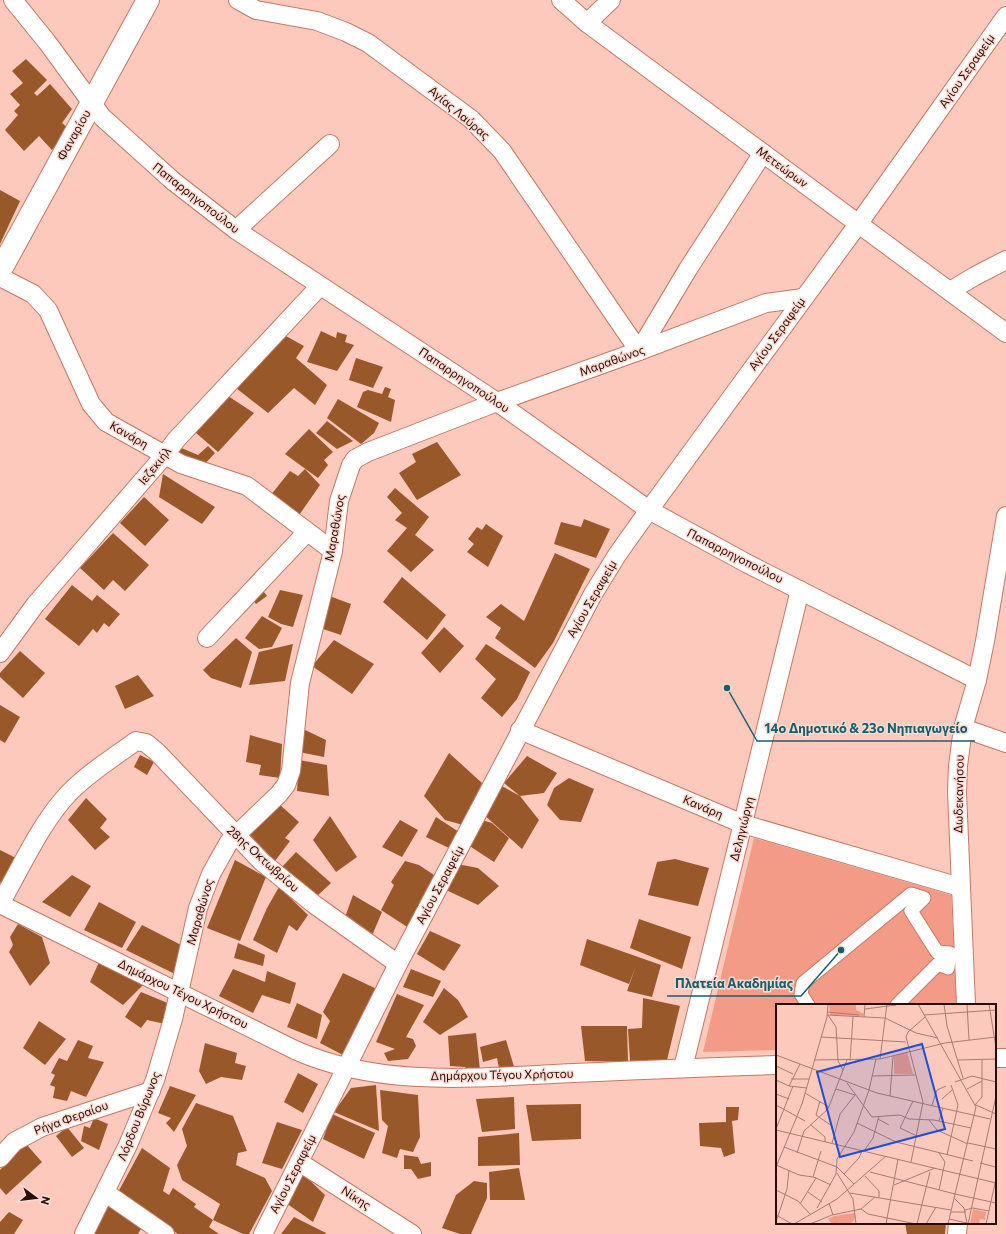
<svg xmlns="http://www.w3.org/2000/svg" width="1006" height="1234" viewBox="0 0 1006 1234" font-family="Commissioner,sans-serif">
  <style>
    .green { fill: #f39b86 }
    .building { fill: #985829 }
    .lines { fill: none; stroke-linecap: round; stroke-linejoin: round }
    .pedestrian-casing { stroke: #c77865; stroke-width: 15 }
    .minor-casing { stroke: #c77865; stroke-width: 20 }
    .secondary-casing { stroke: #c77865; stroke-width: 24 }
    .pedestrian { stroke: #fff; stroke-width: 13 }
    .minor { stroke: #fff; stroke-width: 18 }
    .secondary { stroke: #fff; stroke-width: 22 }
    .labels { text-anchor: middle; stroke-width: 3; stroke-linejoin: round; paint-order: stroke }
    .street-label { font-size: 12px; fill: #2a0c06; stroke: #fedbd2 }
    .inset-road { fill: none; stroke: #a97d73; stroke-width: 1 }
    .view { fill: #1d4ed8; fill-opacity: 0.15; stroke: #1d4ed8; stroke-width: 2 }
    .inset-edge { fill: none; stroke: #2a0c06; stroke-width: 2 }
    .leader { fill: none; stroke: #16606e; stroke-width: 1.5 }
    .callout-dot { fill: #16606e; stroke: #fedbd2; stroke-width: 1.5 }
    .callout-label { font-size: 13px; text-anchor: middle; font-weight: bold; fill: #16606e; stroke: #fedbd2; stroke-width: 3; stroke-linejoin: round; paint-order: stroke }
  </style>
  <rect width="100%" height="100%" fill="#fdc9bc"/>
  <polygon class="green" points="754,838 951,895 957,1005 777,1005 777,1050 703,1052"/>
  <g class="building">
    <polygon points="26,59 47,80 34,93 37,96 50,84 72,109 62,123 68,128 52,150 39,136 24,151 5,130 18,115 14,111 20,105 10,94 23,83 12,71"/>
    <polygon points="0,190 20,201 0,244"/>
    <polygon points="321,331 336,338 337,332 347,335 345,342 354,345 337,371 307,362"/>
    <polygon points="284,335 304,346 296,358 327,385 315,405 294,388 268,413 236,388 271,352"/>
    <polygon points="356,358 383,367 373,388 349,380"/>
    <polygon points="385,387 391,389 388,397 395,400 391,422 357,407 363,392 368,390 382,394"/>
    <polygon points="228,396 254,413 218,452 195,432"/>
    <polygon points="338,399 379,423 374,433 361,444 327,418"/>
    <polygon points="327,421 353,441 337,449 316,433"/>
    <polygon points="309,429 333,452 324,460 328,465 318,478 285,454"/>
    <polygon points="437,442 461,475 417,500 399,473 416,462 412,454"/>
    <polygon points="208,446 215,453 201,468 175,457 179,447 198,455"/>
    <polygon points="305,469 320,485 295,521 270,496 290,471 298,476"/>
    <polygon points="163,474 215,507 202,524 159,497"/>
    <polygon points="395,488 429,517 415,535 434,550 411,572 387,551 407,528 395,520 402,513 387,497"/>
    <polygon points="144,497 169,520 145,546 120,523"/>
    <polygon points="584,519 610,529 596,558 554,544 561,522 581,527"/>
    <polygon points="486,524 503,536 488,567 467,552 474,544 468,539 477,527 482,530"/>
    <polygon points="113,533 149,565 125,591 113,580 104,590 80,568"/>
    <polygon points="555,553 590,569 553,643 535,668 495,638 501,628 486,617 501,604 524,621"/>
    <polygon points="402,577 446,615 427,640 383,602"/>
    <polygon points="72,585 92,601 97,595 120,614 109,627 104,623 97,633 93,629 79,646 45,619"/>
    <polygon points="260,587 267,596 256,604 248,594"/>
    <polygon points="280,590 303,595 293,627 281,624 268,617"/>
    <polygon points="324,594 351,604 341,635 314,626"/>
    <polygon points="262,616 282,628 272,647 259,649 245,638"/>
    <polygon points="444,627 464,646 440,673 421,653"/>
    <polygon points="236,638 252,652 241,688 211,678 203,670"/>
    <polygon points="334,640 374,664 352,694 312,666"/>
    <polygon points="293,644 285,681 249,685 259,652"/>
    <polygon points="486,644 530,672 517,699 502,717 481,698 496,679 475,659"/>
    <polygon points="20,651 45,673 23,698 0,677 0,673"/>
    <polygon points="138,675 154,696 125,709 115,686"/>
    <polygon points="0,705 20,717 5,743 0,740"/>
    <polygon points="301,728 326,740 324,757 299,752"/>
    <polygon points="250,735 282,744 280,778 259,775 261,765 246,762"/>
    <polygon points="449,753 482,783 463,825 445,820 424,796"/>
    <polygon points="140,755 154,762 147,775 134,767"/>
    <polygon points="527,756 557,773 544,793 520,796 539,820 522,849 482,813 500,785 520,796 504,783"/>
    <polygon points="299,760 327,765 329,796 297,791"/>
    <polygon points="569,778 594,789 581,822 560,820 547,805 554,788"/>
    <polygon points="86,798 107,819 100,828 110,837 95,850 68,820"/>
    <polygon points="279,804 299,822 285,838 290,841 275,861 250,835"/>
    <polygon points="330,816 357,857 336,872 313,840"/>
    <polygon points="436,817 459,832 451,849 426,837"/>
    <polygon points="478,819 492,823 509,838 494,862 465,843"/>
    <polygon points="400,820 418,830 402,857 382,847"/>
    <polygon points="0,850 16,858 3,884 0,882"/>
    <polygon points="296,852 331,883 316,897 282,867"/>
    <polygon points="675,859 709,868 698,906 648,895 657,862"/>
    <polygon points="235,860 266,877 240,941 207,928"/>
    <polygon points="405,861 419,865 437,877 412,930 381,910 394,885 391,882"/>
    <polygon points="457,864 478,868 499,886 478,905 444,889"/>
    <polygon points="72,875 91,886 70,917 42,902"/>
    <polygon points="279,887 308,915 297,931 289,925 277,953 253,940 267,908"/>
    <polygon points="353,895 382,912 371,938 344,920"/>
    <polygon points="99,902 136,922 122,948 84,930"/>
    <polygon points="639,919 691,937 682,969 630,948"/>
    <polygon points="18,924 42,937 50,963 30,986 9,952 13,945 10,937"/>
    <polygon points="142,925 187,948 179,976 126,950"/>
    <polygon points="430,931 461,945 444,971 417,954"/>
    <polygon points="587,939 661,965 652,997 627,991 636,966 629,984 580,965"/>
    <polygon points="238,943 265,955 263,966 234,958"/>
    <polygon points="100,960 144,984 123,1005 90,982"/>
    <polygon points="233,969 265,982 267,971 296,983 290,1004 262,995 253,1013 219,996"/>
    <polygon points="411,969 441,981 433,997 403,987"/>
    <polygon points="343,973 381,991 343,1055 320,1043 330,1021 323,1012"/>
    <polygon points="444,988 458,1000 468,1017 440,1035 423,1022"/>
    <polygon points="141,992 170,1004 165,1024 147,1020 141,1028 125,1017"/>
    <polygon points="397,994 424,1005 406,1037 413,1039 416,1046 408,1059 388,1061 384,1053 395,1049 376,1042"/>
    <polygon points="643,998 680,1006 667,1060 630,1061 628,1029 642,1028"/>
    <polygon points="297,1003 322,1015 317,1039 287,1027"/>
    <polygon points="39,1021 66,1039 45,1065 23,1048"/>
    <polygon points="581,1026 627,1026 628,1062 585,1061"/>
    <polygon points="476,1033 480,1070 467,1071 465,1067 450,1066 448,1036"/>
    <polygon points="78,1040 93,1046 88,1058 104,1062 86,1097 71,1091 67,1101 53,1098 55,1087 50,1085 55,1075 51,1073 59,1058 67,1061"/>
    <polygon points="506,1040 515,1070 500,1073 497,1058 483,1062 480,1047"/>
    <polygon points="205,1043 237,1053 235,1063 246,1066 242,1080 221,1077 206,1084 199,1071"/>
    <polygon points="298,1073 318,1084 303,1113 284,1102"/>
    <polygon points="376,1085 379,1131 334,1112 351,1088"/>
    <polygon points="170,1086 196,1095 174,1132 166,1123 171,1118 158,1113"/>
    <polygon points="380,1090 418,1095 420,1137 413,1152 400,1149 397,1158 382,1153 388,1126 382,1120"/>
    <polygon points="514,1097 515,1129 482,1132 476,1099"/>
    <polygon points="196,1103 233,1116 247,1151 238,1153 236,1165 265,1178 272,1191 249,1234 243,1234 213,1220 220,1204 182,1180 177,1165 187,1146 182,1129"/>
    <polygon points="581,1104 581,1139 532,1141 526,1105"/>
    <polygon points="726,1107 739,1107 738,1120 732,1121 735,1153 724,1157 721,1148 700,1146 699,1123 726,1122"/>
    <polygon points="332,1114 375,1133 364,1159 323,1139"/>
    <polygon points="94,1118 108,1124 99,1150 81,1141 84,1126 90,1128"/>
    <polygon points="277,1122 302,1130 282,1169 262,1163"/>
    <polygon points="67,1127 84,1148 72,1157 56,1136"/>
    <polygon points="519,1133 520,1165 478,1166 478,1137"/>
    <polygon points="26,1144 42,1162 6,1195 0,1188 0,1170"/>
    <polygon points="142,1148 170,1168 163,1191 169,1195 173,1188 196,1204 194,1207 213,1220 209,1227 219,1234 178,1234 116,1196"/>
    <polygon points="404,1155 418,1157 421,1164 431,1162 431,1176 418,1179 411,1169 404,1169"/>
    <polygon points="519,1168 525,1200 490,1200 489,1172"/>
    <polygon points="303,1174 325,1195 313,1222 286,1203"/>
    <polygon points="474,1181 487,1183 487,1198 471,1234 460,1234 442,1228 456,1195"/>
    <polygon points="107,1204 142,1227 138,1234 92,1234"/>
    <polygon points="9,1212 23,1220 14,1234 0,1234 0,1222"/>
    <polygon points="294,1217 326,1233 326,1234 281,1234"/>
    <polygon points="905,1223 946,1223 945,1234 907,1234"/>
  </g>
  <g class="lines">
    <g class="pedestrian-casing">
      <polyline id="pedestrian" points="808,1005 801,994 803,983 911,894 924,898 911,911 937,952 950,953 948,968 938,964 897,1005"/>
    </g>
    <g class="minor-casing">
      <g id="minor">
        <polyline points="13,0 47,42 102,117 173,181 236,230 497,402 649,510 748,564 977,680"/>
        <polyline points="238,0 256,10 317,21 346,32 368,43 471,119 502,151 639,351 688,269 763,153"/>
        <polyline points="561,0 587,23 1006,333"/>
        <polyline points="587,23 611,0"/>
        <polyline points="236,230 330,144"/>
        <polyline points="0,277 33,294 48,310 91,404 106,422 181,464 247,486 333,551"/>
        <polyline points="950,291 975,276 1006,260"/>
        <polyline points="207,638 307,532"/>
        <polyline points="0,653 35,605 164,456 176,440 320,286"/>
        <polyline points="963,728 1006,743"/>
        <polyline points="520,730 743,824 960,887"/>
        <path d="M0 904 295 1050C382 1089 481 1077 574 1073 641 1070 709 1067 777 1065"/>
        <path d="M0 904C21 868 40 824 68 794 88 773 113 758 136 741L146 743 157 752 262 862 315 905 398 964"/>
        <polyline points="966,1005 957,792 958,766 963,728 977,680 985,641 1006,516"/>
        <polyline points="995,1058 1006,1058"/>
        <polyline points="683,1068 800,590"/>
        <polyline points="0,1158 14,1142 42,1127 151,1091"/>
        <polyline points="299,1162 412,1234"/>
        <polyline points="106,1193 165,1234"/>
        <polyline points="84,1234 128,1145 155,1080 173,1019 198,908 211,874 229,842 279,794 286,785 291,771 300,683 333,551 339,501 351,465 355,459 368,452 497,402 639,351 766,303 803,298"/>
        <polyline points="263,1234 398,964 593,594 617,555 649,510 859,223 1006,16"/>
        <polyline points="957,1234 958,1223"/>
      </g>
    </g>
    <g class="secondary-casing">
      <polyline id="secondary" points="0,271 148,0"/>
    </g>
    <use href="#pedestrian" class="pedestrian"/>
    <use href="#minor" class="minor"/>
    <use href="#secondary" class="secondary"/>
  </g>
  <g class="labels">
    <g class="street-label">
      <text transform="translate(967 71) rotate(-55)" y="4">Αγίου Σεραφείμ</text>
      <text transform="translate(459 113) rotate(40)" y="4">Αγίας Λαύρας</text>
      <text transform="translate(74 135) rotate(-61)" y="4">Φαναρίου</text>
      <text transform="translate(782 167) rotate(36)" y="4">Μετεώρων</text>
      <text transform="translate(196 198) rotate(38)" y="4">Παπαρρηγοπούλου</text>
      <text transform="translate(777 334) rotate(-54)" y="4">Αγίου Σεραφείμ</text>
      <text transform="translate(612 361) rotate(-20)" y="4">Μαραθώνος</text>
      <text transform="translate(464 380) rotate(34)" y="4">Παπαρρηγοπούλου</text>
      <text transform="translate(129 435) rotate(30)" y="4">Κανάρη</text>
      <text transform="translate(155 466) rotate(-51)" y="4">Ιεζεκιήλ</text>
      <text transform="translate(335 528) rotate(-80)" y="4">Μαραθώνος</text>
      <text transform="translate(735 556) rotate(27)" y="4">Παπαρρηγοπούλου</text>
      <text transform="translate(592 599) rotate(-60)" y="4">Αγίου Σεραφείμ</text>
      <text transform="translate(959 794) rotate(-89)" y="4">Δωδεκανήσου</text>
      <text transform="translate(703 807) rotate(23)" y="4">Κανάρη</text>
      <text transform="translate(742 829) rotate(-76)" y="4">Δεληγιώργη</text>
      <text transform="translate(263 859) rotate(42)" y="4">28ης Οκτωβρίου</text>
      <text transform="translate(440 885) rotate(-62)" y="4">Αγίου Σεραφείμ</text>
      <text transform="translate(200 912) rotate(-74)" y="4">Μαραθώνος</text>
      <text transform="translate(183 994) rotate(26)" y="4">Δημάρχου Τέγου Χρήστου</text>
      <text transform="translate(502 1075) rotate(-1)" y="4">Δημάρχου Τέγου Χρήστου</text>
      <text transform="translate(139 1116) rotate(-68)" y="4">Λόρδου Βύρωνος</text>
      <text transform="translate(71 1118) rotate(-20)" y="4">Ρήγα Φεραίου</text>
      <text transform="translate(293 1174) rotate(-63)" y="4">Αγίου Σεραφείμ</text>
      <text transform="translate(356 1198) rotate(33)" y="4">Νίκης</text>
    </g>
  </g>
  <g transform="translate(776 1004)">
    <rect width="220" height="220" fill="#fdc9bc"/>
    <path d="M53 0H80V6L88 10 87 12 54 11ZM131 48 137 70H118V52ZM197 205 210 208 209 216 204 215 203 220H194ZM79 209V214L75 220H56L52 215 58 212Z" fill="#f39b86"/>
    <path class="inset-road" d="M142 0 200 103 179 190 220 199M168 0 171 22 187 74M191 0 193 36M213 0 220 44M89 5 120 1M51 8 83 11M51 11 109 14 140 29 162 34M52 11 60 23 62 57 67 66M148 11 220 6M88 13 89 0M45 33 130 38M0 51 101 89 214 115M104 55 111 0M38 56 104 55 169 39 220 33M182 56 220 55M74 57 77 12M0 62 17 70M96 72 139 71M15 75H33M0 76 13 82 31 84M179 78 196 72 220 78M71 79 96 113 124 111 133 115 158 116 195 124M13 82 24 60M191 85 206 77M29 89 53 103M0 90 13 95M114 92 117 52M166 95 177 85M44 97 40 111 56 122M137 97 124 124 141 132M0 101 29 117M156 101 161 86 170 82M199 101 206 93V55M200 101 220 110M102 115 113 121M153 116 161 126 192 140M163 117 167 104M81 119 120 138 197 157M35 121 49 133V138M0 125 17 82M0 126 220 179M56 139 64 110 79 91 60 85M192 139 220 145M8 143 61 163 78 180M88 147 97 134 103 112M21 149 28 127 52 105 71 56M171 151 182 101 175 81M135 158 147 98 130 33 132 28 149 13M204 159 220 163M0 161 23 171 37 173M0 163 26 100 51 13 52 0M94 168 179 190 172 220M61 169 77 195 80 220M68 170 83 154 86 147M89 172 103 187V194M37 173 45 147M40 174 55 181M118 181 159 164M0 186 22 197 34 210M163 186 169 158 163 149M32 188 46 198M74 189 175 206M178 194 188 204 191 219M53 199 57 211M24 200 40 174 37 173M41 204 60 170 61 155 78 128 93 86 100 55M85 205 92 210 140 220M189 206 197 204 213 207M175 208H190M0 211 16 220M173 215 191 219M0 218 11 185 13 166M18 220 61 195 110 152M34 220 56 211 85 205 99 193M110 220 122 155M141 220 154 168M150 220 160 203M192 220 220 92M210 220 220 175"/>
    <path class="view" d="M146 40 169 125 64 153 41 68Z"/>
    <rect width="220" height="220" class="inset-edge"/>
  </g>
  <path class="leader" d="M727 688L757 741H975M841 950L801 996H667"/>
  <g class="callout-dot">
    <circle cx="727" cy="688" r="4"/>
    <circle cx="841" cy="950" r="4"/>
  </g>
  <g class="callout-label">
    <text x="866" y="733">14ο Δημοτικό &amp; 23ο Νηπιαγωγείο</text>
    <text x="734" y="988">Πλατεία Ακαδημίας</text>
  </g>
  <g transform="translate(36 1198) rotate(105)" stroke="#fedbd2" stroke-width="3" paint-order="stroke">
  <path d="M0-3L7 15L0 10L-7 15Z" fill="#2a0c06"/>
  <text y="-6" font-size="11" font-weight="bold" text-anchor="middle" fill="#2a0c06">N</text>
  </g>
</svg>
